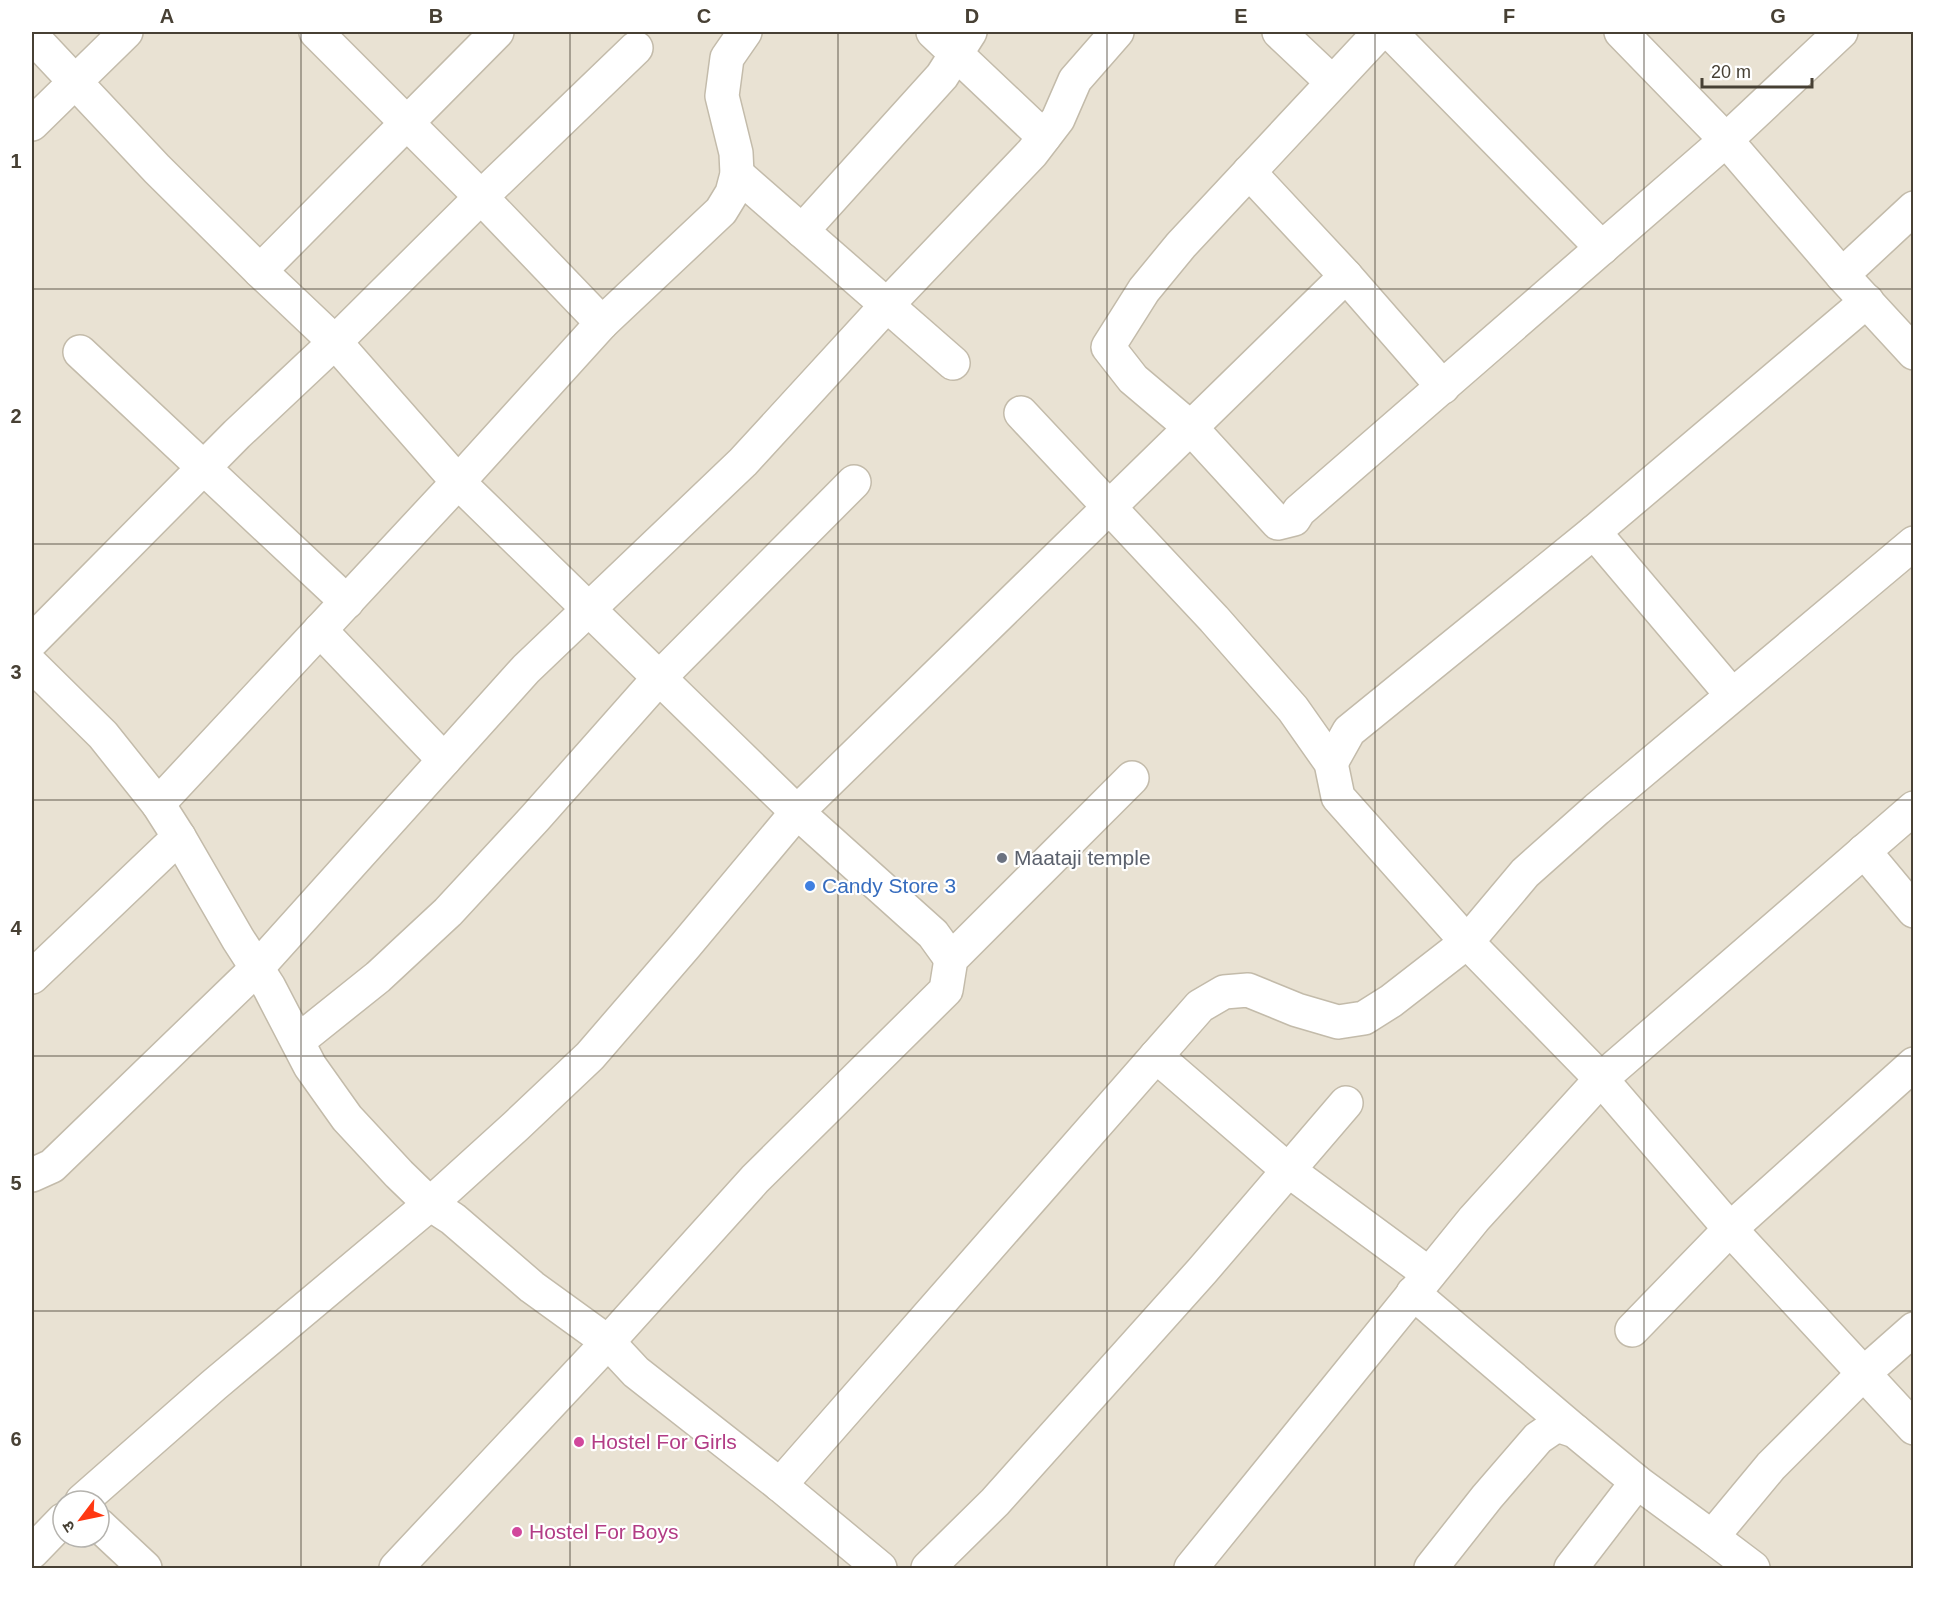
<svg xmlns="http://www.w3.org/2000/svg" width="1945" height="1600" viewBox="0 0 1945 1600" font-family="Arial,'Noto Sans Devanagari',sans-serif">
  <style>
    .residential { fill: #e9e2d3; fill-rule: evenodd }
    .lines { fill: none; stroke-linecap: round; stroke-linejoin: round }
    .minor-casing { stroke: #c3bbaa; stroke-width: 36 }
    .minor { stroke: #fff; stroke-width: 33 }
    .grid { fill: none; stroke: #474034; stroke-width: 1.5; stroke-opacity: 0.55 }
    .worship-dot { fill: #6b7280; stroke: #fff; stroke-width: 2 }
    .shop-dot { fill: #3f7fe0; stroke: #fff; stroke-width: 2 }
    .hotel-dot { fill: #d1479c; stroke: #fff; stroke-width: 2 }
    .labels { text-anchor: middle; stroke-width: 4.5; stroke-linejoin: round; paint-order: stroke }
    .worship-label { font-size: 21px; fill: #5b616d; stroke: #fff; text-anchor: start }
    .shop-label { font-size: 21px; fill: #366cbe; stroke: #fff; text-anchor: start }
    .hotel-label { font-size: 21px; fill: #b23c85; stroke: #fff; text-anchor: start }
    .neatline { fill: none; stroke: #474034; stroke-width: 2 }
    .grid-label { font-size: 20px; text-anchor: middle; font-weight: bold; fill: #474034 }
  </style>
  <rect width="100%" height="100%" fill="#f4f0e6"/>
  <path class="residential" d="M32 32H1913V1568H32ZM63 1501H99V1537H63Z"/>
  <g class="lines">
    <g class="minor-casing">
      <g id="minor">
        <polyline points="316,32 481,197 602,323"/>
        <polyline points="933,32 1044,137"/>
        <polyline points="1279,32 1332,82"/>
        <polyline points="1380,32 1181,245 1144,290 1108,347 1133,379 1191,428 1278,523 1294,519 1299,511 1726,140 1841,32"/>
        <polyline points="1390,32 1602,248"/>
        <polyline points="1621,32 1726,140 1842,275 1914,353"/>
        <polyline points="32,36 157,169 260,271 335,342 458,482 797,812 933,934 951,959"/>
        <polyline points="32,124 126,32"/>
        <polyline points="737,174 953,363"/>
        <polyline points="802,231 942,76 970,32"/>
        <polyline points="260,271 497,32"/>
        <polyline points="1842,275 1914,208"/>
        <polyline points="1346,276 1443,387"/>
        <polyline points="80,352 347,602"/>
        <polyline points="1021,413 1214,619 1293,709 1331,763 1338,797 1467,942 1601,1079 1730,1229 1914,1428"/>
        <polyline points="1594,532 1732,695"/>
        <polyline points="320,630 444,760"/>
        <polyline points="32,641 237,434 335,342 481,197 636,48"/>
        <polyline points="32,665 103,735 158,804 179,837 238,939 269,987 310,1066 347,1118 399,1174 430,1204 453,1219 532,1287 608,1342 636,1372 780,1485 880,1568"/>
        <polyline points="1331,763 1349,731 1594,532 1867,301"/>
        <polyline points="158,804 458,482 602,323 721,211 732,193 737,174 736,153 722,96 727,58 745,32"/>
        <polyline points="1864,851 1914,911"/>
        <polyline points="32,977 179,837"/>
        <polyline points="298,1041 378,977 448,912 535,818 659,678 854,482"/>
        <polyline points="1156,1056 1288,1170 1429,1274"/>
        <polyline points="32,1175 52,1166 257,968 526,669 743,462 887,305 1032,153 1058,119 1075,80 1117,32"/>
        <polyline points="1413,1293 1575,1431"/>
        <polyline points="1632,1330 1730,1229 1914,1064"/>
        <polyline points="780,1485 1200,1006 1224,992 1248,990 1297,1010 1338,1022 1364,1018 1391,1001 1467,942 1525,873 1597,809 1914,543"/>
        <polyline points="82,1501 214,1385 430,1204 516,1126 590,1056 685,946 797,812 1346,276 1249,172"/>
        <polyline points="99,1525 145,1568"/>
        <polyline points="32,1552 63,1520"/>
        <polyline points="396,1568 608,1342 755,1179 946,990 951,959 1132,778"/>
        <polyline points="928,1568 995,1502 1202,1271 1346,1103"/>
        <polyline points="1191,1568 1474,1219 1601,1079 1914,808"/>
        <polyline points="1431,1568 1487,1497 1538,1438 1557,1425 1575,1431 1637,1482 1712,1537"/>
        <polyline points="1571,1568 1637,1482"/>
        <polyline points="1753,1568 1712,1537 1771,1466 1863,1374 1914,1329"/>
      </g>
    </g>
    <use href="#minor" class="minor"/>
  </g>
  <path class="grid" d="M301 32V1568M570 32V1568M838 32V1568M1107 32V1568M1375 32V1568M1644 32V1568M32 289H1914M32 544H1914M32 800H1914M32 1056H1914M32 1311H1914"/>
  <circle class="worship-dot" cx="1002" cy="858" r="6"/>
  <circle class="shop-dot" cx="810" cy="886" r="6"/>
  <g class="hotel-dot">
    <circle cx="579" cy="1442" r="6"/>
    <circle cx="517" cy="1532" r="6"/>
  </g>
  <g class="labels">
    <g class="worship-label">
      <text x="1014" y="865">Maataji temple</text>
    </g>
    <g class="shop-label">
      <text x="822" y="893">Candy Store 3</text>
    </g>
    <g class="hotel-label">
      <text x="591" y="1449">Hostel For Girls</text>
      <text x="529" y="1539">Hostel For Boys</text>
    </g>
  </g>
  <rect width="1945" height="1600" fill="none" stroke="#ffffff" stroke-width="66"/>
  <g transform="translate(81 1519) rotate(238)"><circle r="28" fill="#ffffff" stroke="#b5b3ae" stroke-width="1.5"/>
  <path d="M0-4.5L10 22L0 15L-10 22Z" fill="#ff3812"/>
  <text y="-9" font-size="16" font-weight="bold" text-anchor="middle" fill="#474034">उ</text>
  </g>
  <path d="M1702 78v9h110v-9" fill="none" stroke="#474034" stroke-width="3"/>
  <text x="1711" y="78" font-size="18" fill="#474034" stroke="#ffffff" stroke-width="4.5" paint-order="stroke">20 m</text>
  <rect x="33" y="33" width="1879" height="1534" class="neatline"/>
  <g class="grid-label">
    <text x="167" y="23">A</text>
    <text x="436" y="23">B</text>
    <text x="704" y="23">C</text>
    <text x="972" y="23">D</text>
    <text x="1241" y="23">E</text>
    <text x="1509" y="23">F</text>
    <text x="1778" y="23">G</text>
    <text x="16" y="168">1</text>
    <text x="16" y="423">2</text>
    <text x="16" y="679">3</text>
    <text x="16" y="935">4</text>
    <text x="16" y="1190">5</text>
    <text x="16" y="1446">6</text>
  </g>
</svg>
